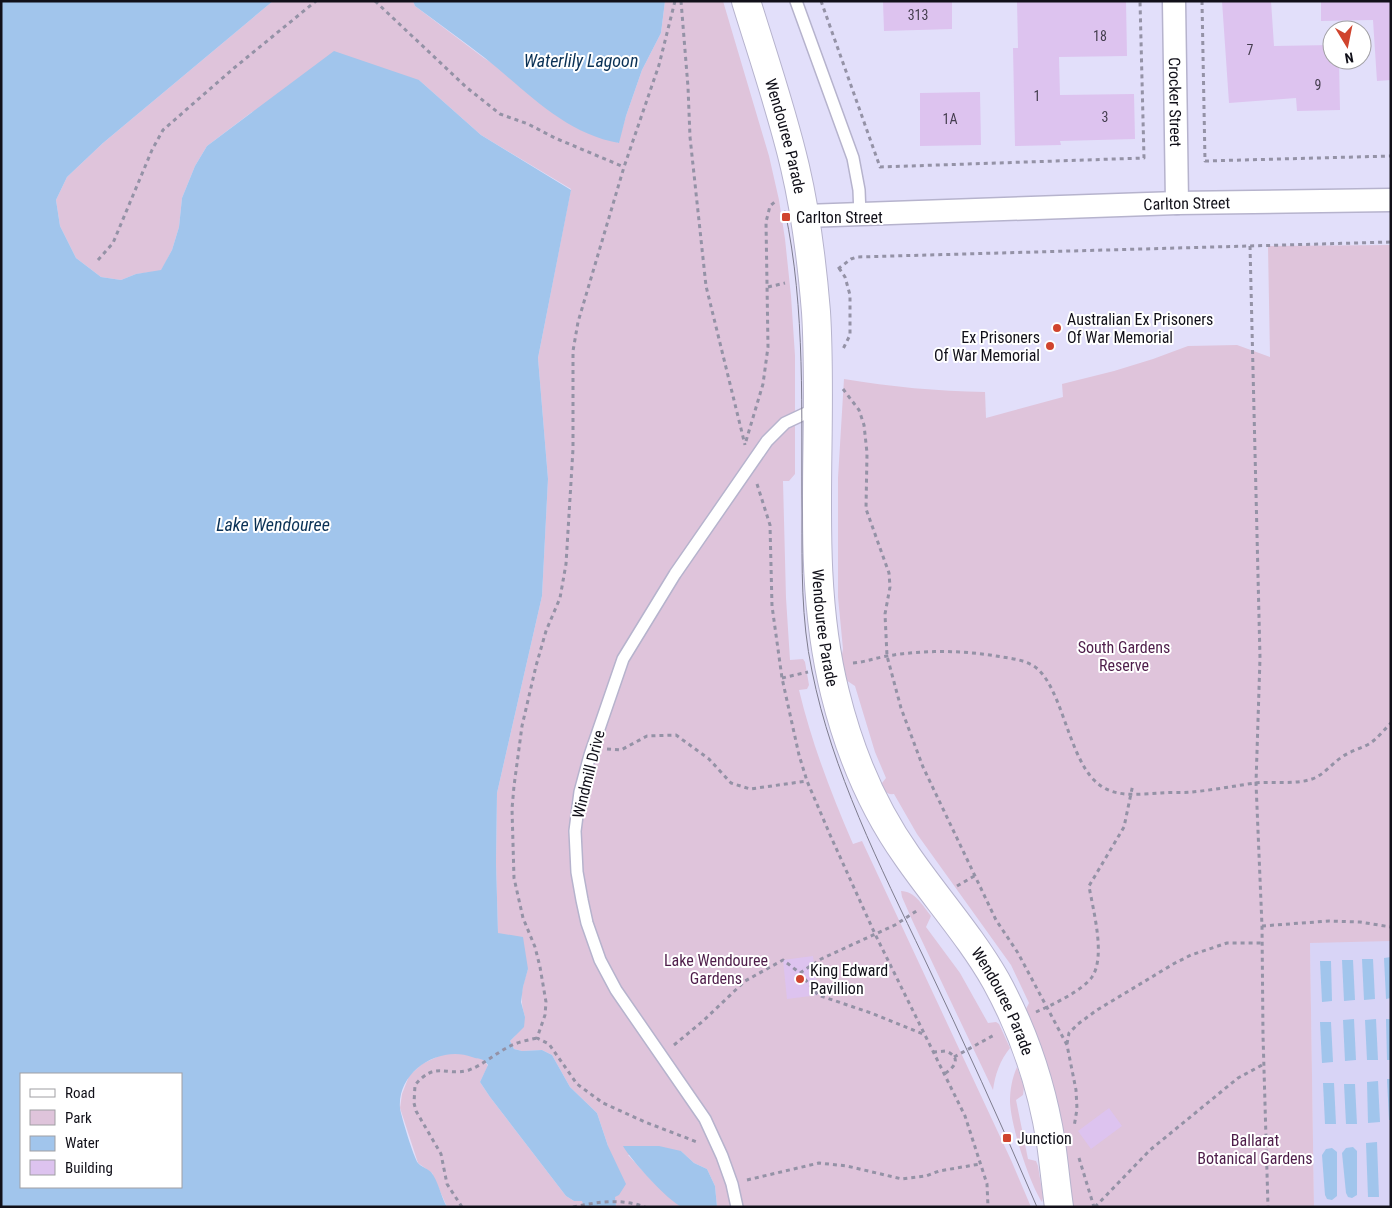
<svg xmlns="http://www.w3.org/2000/svg" width="1392" height="1208" viewBox="0 0 1392 1208" font-family="'Roboto Condensed',sans-serif">
  <style>
    .built { fill: #d8d4f6 }
    .green { fill: #dfc4db }
    .water { fill: #a1c5ec; fill-rule: evenodd }
    .building { fill: #ddc3ef }
    .lines { fill: none; stroke-linecap: round; stroke-linejoin: round }
    .lane-casing { stroke: #b6b3cd; stroke-width: 14 }
    .street-casing { stroke: #b6b3cd; stroke-width: 25 }
    .secondary-casing { stroke: #b6b3cd; stroke-width: 30 }
    .path { stroke: #9492a6; stroke-width: 3; stroke-dasharray: 4 4; stroke-linecap: butt }
    .lane { stroke: #fff; stroke-width: 11 }
    .street { stroke: #fff; stroke-width: 22 }
    .secondary { stroke: #fff; stroke-width: 28 }
    .tram { stroke: #7e7c8e; stroke-width: 1 }
    .poi-dot { fill: #d0442e; stroke: #fff; stroke-width: 2 }
    .labels { text-anchor: middle; stroke-width: 4; stroke-linejoin: round; paint-order: stroke }
    .number-label { font-size: 14px; fill: #443d4e }
    .street-label { font-size: 16px; fill: #111019; stroke: #fff }
    .poi-label { font-size: 16px; fill: #111019; stroke: #fff; text-anchor: start }
    .park-label { font-size: 16px; fill: #4e1d4a; stroke: #fff }
    .water-label { font-size: 18px; font-style: italic; fill: #0a3155; stroke: #fff }
  </style>
  <rect width="100%" height="100%" fill="#e2dffa"/>
  <polygon class="built" points="1391,934 1391,1207 1314,1207 1310,943"/>
  <g class="green">
    <path d="M273 1H413L415 6 484 58 618 143 626 116 642 70 661 33 665 1H723L769 156 779 200 785 239 791 296 795 356V474L789 481H783L786 598 790 660 803 659 805 662 809 685 807 689 799 690C812 744 831 793 853 844L862 841 1011 1160 1031 1207H717L715 1186 707 1169 694 1163 681 1151 628 1155 653 1182 683 1207 616 1206 608 1146 597 1113 570 1087 552 1055 542 1050 522 1051 514 1049 510 1041 515 1036 525 1017C519 998 522 988 528 969L498 933 496 862 497 793 542 596 548 479 538 358 571 189 481 135 419 80 252 112 207 146 195 166 182 198 179 227 172 250 161 271 136 274 121 280 101 277 76 258 60 226 56 200 67 177 103 143Z"/>
    <path d="M1391 245V941L1310 943 1314 1207H1073C1066 1177 1064 1146 1059 1116 1053 1080 1040 1044 1025 1011L1029 1003 1011 965 917 834 894 794C886 795 883 790 882 783L886 778 875 752 855 686 846 680 841 660 843 649 838 597V478L844 379C891 387 937 391 985 392L986 418 1063 397 1062 384 1114 371 1153 359 1188 346 1237 345 1270 357 1268 246Z"/>
    <path d="M901 891C915 891 923 906 931 916L926 927 960 973 988 1023 996 1022 999 1024 1010 1048C1000 1060 995 1075 993 1090L913 922 902 897Z"/>
    <polygon points="443,1054 464,1054 483,1059 488,1066 480,1082 490,1097 566,1196 574,1201 583,1200 584,1207 447,1207 432,1173 418,1163 400,1108 402,1094 409,1076 422,1064"/>
    <path d="M1017 1067 1024 1087 1023 1095 1016 1100 1028 1159 1036 1161 1038 1166 1043 1197 1042 1202C1029 1182 1011 1126 1010 1102 1010 1090 1012 1078 1017 1067Z"/>
  </g>
  <g class="water">
    <path d="M1 1H273L103 143 67 177 56 200 60 226 76 258 101 277 121 280 136 274 161 270 172 250 179 227 182 198 195 166 207 146 334 51 419 80 481 135 571 190 538 358 548 479 542 596 497 793 496 862 498 933 523 937 528 969 523 987 521 1002 525 1017 524 1027 510 1041 514 1049 522 1051 542 1050 552 1055 570 1087 597 1113 608 1146 626 1184 619 1195 615 1197 616 1206 619 1207H584L582 1201H574L566 1196 490 1097 480 1082 488 1065C482 1057 481 1060 472 1057 440 1045 397 1071 400 1108 401 1116 414 1158 418 1163 421 1167 427 1168 431 1172 438 1180 441 1197 447 1207H1ZM21 1074H181V1187H21Z"/>
    <path d="M413 1H665L661 33 642 70 626 116 619 143C565 134 526 91 485 58 462 40 438 23 415 6Z"/>
    <polygon points="1391,957 1391,998 1386,999 1384,958"/>
    <polygon points="1362,959 1373,959 1375,999 1364,1000"/>
    <polygon points="1342,960 1353,960 1355,1000 1344,1001"/>
    <polygon points="1320,961 1331,961 1332,1001 1322,1002"/>
    <polygon points="1354,1019 1356,1060 1345,1061 1343,1020"/>
    <polygon points="1376,1019 1378,1060 1367,1060 1365,1020"/>
    <polygon points="1386,1019 1391,1019 1391,1060 1387,1060"/>
    <polygon points="1320,1022 1331,1022 1333,1062 1322,1063"/>
    <polygon points="1387,1079 1391,1079 1391,1120 1389,1120"/>
    <polygon points="1378,1081 1380,1122 1368,1123 1367,1082"/>
    <polygon points="1323,1083 1334,1083 1336,1124 1325,1124"/>
    <polygon points="1344,1084 1355,1084 1357,1124 1346,1124"/>
    <polygon points="1377,1142 1379,1197 1368,1197 1366,1143"/>
    <path d="M623 1146H659L681 1151 694 1163 707 1169 715 1186 717 1207C709 1207 690 1208 682 1207 668 1201 631 1160 623 1146Z"/>
    <polygon points="1353,1147 1357,1151 1357,1195 1352,1198 1348,1197 1346,1193 1342,1153 1346,1148"/>
    <polygon points="1332,1148 1337,1152 1337,1196 1332,1200 1327,1199 1325,1195 1322,1155 1326,1149"/>
  </g>
  <g class="building">
    <polygon points="883,1 952,1 952,29 884,31"/>
    <polygon points="1017,1 1126,1 1127,56 1059,57 1060,95 1134,94 1135,139 1060,141 1061,145 1015,146 1013,48 1018,48"/>
    <polygon points="1222,1 1271,1 1274,46 1332,45 1332,60 1339,60 1340,110 1297,111 1296,98 1229,103"/>
    <polygon points="1321,1 1391,1 1391,80 1377,81 1373,20 1321,21"/>
    <polygon points="980,92 981,145 920,146 920,93"/>
    <polygon points="813,956 818,995 787,999 783,960"/>
    <polygon points="1109,1108 1122,1126 1091,1149 1078,1131"/>
  </g>
  <g class="lines">
    <g class="lane-casing">
      <g id="lane">
        <polyline points="796,1 853,158 859,190 860,215"/>
        <polyline points="737,1207 732,1184 722,1156 705,1119 616,990 600,960 587,923 582,900 577,872 575,831 580,792 590,755 623,659 675,574 767,441 785,423 817,408"/>
      </g>
    </g>
    <g class="street-casing">
      <g id="street">
        <path id="s1" d="M1174 1 1177 203"/>
        <path id="s2" d="M805 216 1177 203 1391 200"/>
      </g>
    </g>
    <g class="secondary-casing">
      <g id="secondary">
        <path id="s3" d="M746 1C763 56 782 111 795 167 806 214 812 263 816 312 824 439 804 569 835 693 849 750 873 808 907 856 936 898 971 937 996 981 1024 1032 1042 1086 1051 1143 1054 1164 1056 1186 1059 1207"/>
      </g>
    </g>
    <g class="path">
      <polyline points="375,1 466,87 500,114 528,124 555,138 624,167"/>
      <polyline points="675,1 659,65 624,167 578,322 573,351 573,449 566,564 560,598 546,631 536,666 522,726 514,786 512,809 514,878 523,918 535,947 540,967 546,1002 545,1015 537,1038 549,1044 577,1084 603,1103 645,1122 697,1142"/>
      <polyline points="681,1 688,87 690,137 706,286 745,445"/>
      <polyline points="821,1 880,167 1144,158 1140,1"/>
      <polyline points="1202,1 1205,161 1391,156"/>
      <polyline points="1250,246 1260,658 1256,783 1262,926 1263,1035 1268,1207"/>
      <polyline points="98,260 113,243 152,150 163,130 234,68 316,1"/>
      <polyline points="839,268 845,277 850,295 850,335 842,351"/>
      <polyline points="838,269 851,259 857,257 1391,242"/>
      <polyline points="768,287 785,283"/>
      <polyline points="843,389 859,410 864,425 867,453 866,509 889,573 890,587 885,614 887,656 901,708 923,767 996,920 1018,953 1067,1045 1076,1090 1077,1109 1074,1127"/>
      <polyline points="746,441 763,384 768,347 766,222 770,206 777,200"/>
      <polyline points="757,484 770,525 772,606 782,678 799,755 807,781 831,837 875,934 965,1116 987,1184 988,1207"/>
      <path d="M853 663C865 662 875 658 887 656 923 650 960 650 996 656 1008 658 1021 659 1032 665 1061 681 1067 753 1094 780 1112 799 1138 794 1161 793 1171 792 1182 793 1192 792 1213 790 1234 786 1255 783 1274 781 1294 785 1312 779 1324 775 1331 764 1342 757 1350 751 1360 749 1369 744 1377 739 1384 730 1391 723"/>
      <polyline points="782,678 808,672"/>
      <polyline points="607,749 621,750 647,736 676,735 709,759 731,783 750,789 807,781"/>
      <polyline points="957,886 976,875"/>
      <polyline points="1262,926 1329,921 1360,922 1391,927"/>
      <polyline points="800,973 821,959 895,925 918,910"/>
      <path d="M1036 1012C1052 1005 1082 991 1092 977 1106 956 1093 910 1089 886L1124 827 1133 784"/>
      <polyline points="1067,1044 1069,1033 1078,1024 1097,1010 1175,963 1191,955 1227,943 1262,943"/>
      <polyline points="674,1045 703,1021 745,981 783,960 800,973 818,995 871,1013 923,1034"/>
      <path d="M933 1052 946 1051C962 1058 955 1067 944 1074"/>
      <polyline points="954,1057 996,1034"/>
      <polyline points="1079,1158 1094,1207"/>
      <polyline points="747,1180 819,1163 847,1166 902,1179 926,1176 939,1171 980,1164"/>
      <path d="M462 1207 447 1184 441 1154 416 1111 414 1103 415 1085C436 1060 445 1077 469 1070 483 1065 496 1053 510 1046 518 1042 528 1040 537 1038"/>
      <path d="M573 1207C597 1202 621 1198 645 1207"/>
      <polyline points="1095,1207 1150,1150 1238,1078 1264,1064"/>
    </g>
    <use href="#lane" class="lane"/>
    <use href="#street" class="street"/>
    <use href="#secondary" class="secondary"/>
    <path class="tram" d="M785 211C806 310 801 413 802 514 802 567 801 619 812 671 832 771 880 866 924 958 963 1040 1001 1123 1037 1207"/>
  </g>
  <g class="poi-dot">
    <rect x="781" y="212" width="10" height="10" rx="2.5"/>
    <circle cx="1057" cy="328" r="5"/>
    <circle cx="1050" cy="346" r="5"/>
    <circle cx="800" cy="979" r="5"/>
    <rect x="1002" y="1133" width="10" height="10" rx="2.5"/>
  </g>
  <g class="labels">
    <g class="number-label">
      <text x="918" y="20">313</text>
      <text x="1100" y="41">18</text>
      <text x="1250" y="55">7</text>
      <text x="1318" y="90">9</text>
      <text x="1037" y="101">1</text>
      <text x="1105" y="122">3</text>
      <text x="950" y="124">1A</text>
    </g>
    <g class="street-label">
      <text dy="6" stroke="none"><textPath href="#s1" startOffset="101">Crocker Street</textPath></text>
      <text dy="6" stroke="none"><textPath href="#s3" startOffset="141">Wendouree Parade</textPath></text>
      <text dy="6" stroke="none"><textPath href="#s2" startOffset="382">Carlton Street</textPath></text>
      <text dy="6" stroke="none"><textPath href="#s3" startOffset="636">Wendouree Parade</textPath></text>
      <text transform="translate(588 774) rotate(-76)" y="6">Windmill Drive</text>
      <text dy="6" stroke="none"><textPath href="#s3" startOffset="1056">Wendouree Parade</textPath></text>
    </g>
    <g class="poi-label">
      <text x="796" y="223">Carlton Street</text>
      <text x="1067" y="325">Australian Ex Prisoners<tspan x="1067" dy="18">Of War Memorial</tspan></text>
      <text x="1040" y="343" text-anchor="end">Ex Prisoners<tspan x="1040" dy="18">Of War Memorial</tspan></text>
      <text x="810" y="976">King Edward<tspan x="810" dy="18">Pavillion</tspan></text>
      <text x="1017" y="1144">Junction</text>
    </g>
    <g class="park-label">
      <text x="1124" y="653">South Gardens<tspan x="1124" dy="18">Reserve</tspan></text>
      <text x="716" y="966">Lake Wendouree<tspan x="716" dy="18">Gardens</tspan></text>
      <text x="1255" y="1146">Ballarat<tspan x="1255" dy="18">Botanical Gardens</tspan></text>
    </g>
    <g class="water-label">
      <text x="581" y="67">Waterlily Lagoon</text>
      <text x="273" y="531">Lake Wendouree</text>
    </g>
  </g>
  <rect width="1392" height="1208" fill="none" stroke="#111019" stroke-width="5"/>
  <rect x="20" y="1073" width="162" height="115" fill="#ffffff" stroke="#a09fa3"/>
  <rect x="30" y="1089" width="25" height="8" fill="#ffffff" stroke="#a09fa3"/>
  <text x="65" y="1098" font-size="15" fill="#111019">Road</text>
  <rect x="30" y="1110" width="25" height="15" fill="#dfc4db" stroke="#a09fa3"/>
  <text x="65" y="1123" font-size="15" fill="#111019">Park</text>
  <rect x="30" y="1136" width="25" height="15" fill="#a1c5ec" stroke="#a09fa3"/>
  <text x="65" y="1148" font-size="15" fill="#111019">Water</text>
  <rect x="30" y="1160" width="25" height="15" fill="#ddc3ef" stroke="#a09fa3"/>
  <text x="65" y="1173" font-size="15" fill="#111019">Building</text>
  <g transform="translate(1347 45) rotate(170)"><circle r="24" fill="#ffffff" stroke="#a09fa3"/>
  <path d="M0-4L9 19L0 12L-9 19Z" fill="#d0442e"/>
  <text y="-8" font-size="14" font-weight="bold" text-anchor="middle" fill="#111019">N</text>
  </g>
</svg>
